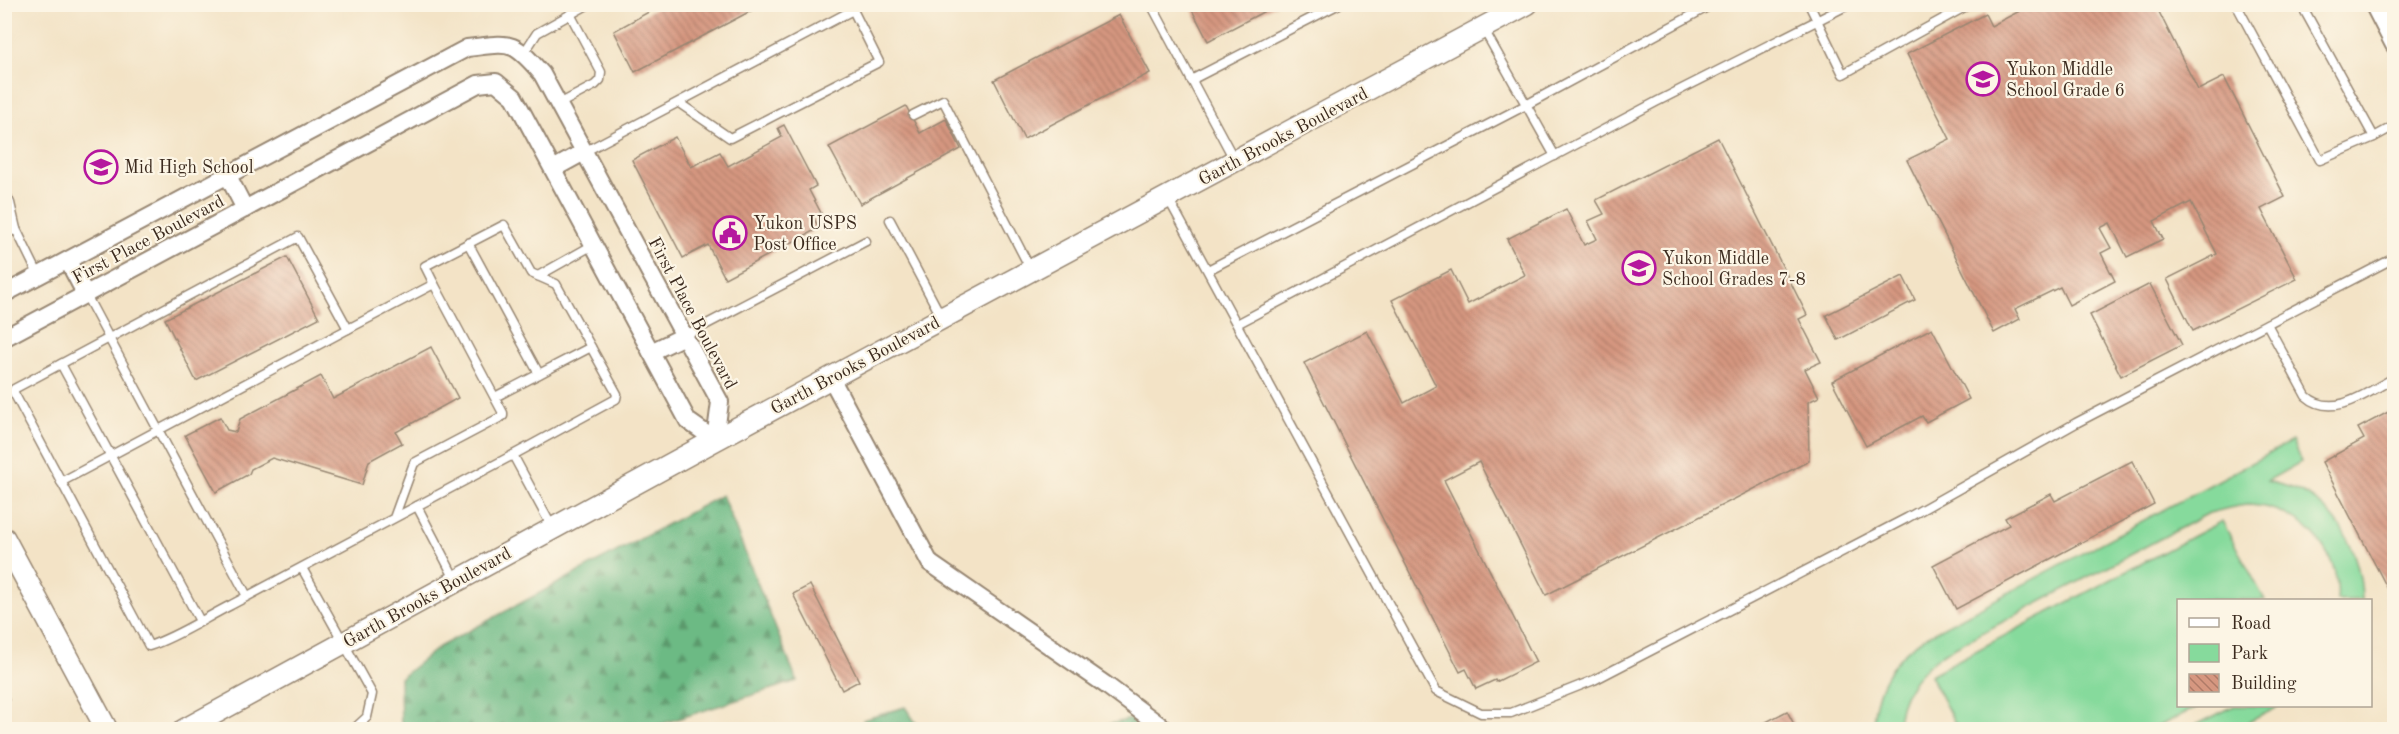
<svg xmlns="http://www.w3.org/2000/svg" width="2399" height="734" viewBox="0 0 2399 734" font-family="'Old Standard TT',serif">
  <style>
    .green { fill: #86da9c; stroke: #60825d; stroke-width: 1.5 }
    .forest { fill: url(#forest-firs); stroke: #547251; stroke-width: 1.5 }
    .building { fill: url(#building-back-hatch) }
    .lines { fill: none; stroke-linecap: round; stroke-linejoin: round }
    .service-casing { stroke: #978672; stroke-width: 11 }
    .minor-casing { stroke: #978672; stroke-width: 20 }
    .tertiary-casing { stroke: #978672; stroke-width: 24 }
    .service { stroke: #fff; stroke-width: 8 }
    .minor { stroke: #fff; stroke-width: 16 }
    .tertiary { stroke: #fff; stroke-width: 21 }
    .labels { text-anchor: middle; stroke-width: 4.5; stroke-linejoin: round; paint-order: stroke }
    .poi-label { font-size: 18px; fill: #3b2a1e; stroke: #fcf5e5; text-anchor: start }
    .street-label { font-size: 18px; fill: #3b2a1e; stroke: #fcf5e5 }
  </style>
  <defs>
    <pattern id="forest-firs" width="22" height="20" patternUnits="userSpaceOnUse" patternTransform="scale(1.5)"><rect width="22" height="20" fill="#6cba84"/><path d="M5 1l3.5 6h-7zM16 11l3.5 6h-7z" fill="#5a976b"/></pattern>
    <pattern id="building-back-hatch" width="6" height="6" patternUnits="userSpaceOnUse" patternTransform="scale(1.5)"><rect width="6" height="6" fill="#d69780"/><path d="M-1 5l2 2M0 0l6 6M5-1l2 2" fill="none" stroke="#af7b68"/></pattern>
  </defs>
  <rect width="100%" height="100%" fill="#fcf5e5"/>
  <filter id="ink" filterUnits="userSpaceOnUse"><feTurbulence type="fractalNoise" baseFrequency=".0167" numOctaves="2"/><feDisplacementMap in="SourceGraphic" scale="12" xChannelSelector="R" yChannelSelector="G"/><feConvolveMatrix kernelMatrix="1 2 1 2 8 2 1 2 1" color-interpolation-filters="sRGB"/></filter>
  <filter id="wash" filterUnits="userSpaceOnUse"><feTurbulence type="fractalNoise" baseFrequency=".008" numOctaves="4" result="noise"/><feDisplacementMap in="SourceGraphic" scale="24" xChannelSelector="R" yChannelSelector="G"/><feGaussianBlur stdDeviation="1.35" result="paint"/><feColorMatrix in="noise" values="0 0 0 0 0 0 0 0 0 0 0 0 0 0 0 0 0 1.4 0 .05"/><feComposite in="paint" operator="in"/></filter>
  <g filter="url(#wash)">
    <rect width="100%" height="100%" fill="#f3e3c6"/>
    <g class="green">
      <path d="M2292 441 2301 462 2267 481C2276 484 2285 485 2294 489 2339 507 2361 554 2362 600H2337C2342 550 2299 508 2250 505 2236 505 2223 510 2209 513L1942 654C1916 674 1898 695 1898 729H1873C1874 687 1891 659 1927 636Z"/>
      <polygon points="2222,521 2265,600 2178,600 2178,706 2199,706 2153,729 1958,729 1930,675"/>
      <polygon points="2234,706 2280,706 2235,729 2188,729"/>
    </g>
    <g class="forest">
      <polygon points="722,495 797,681 646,729 401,729 400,678 439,647"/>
      <polygon points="905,707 920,729 867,729 863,720"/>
      <polygon points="1131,719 1142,729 1090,729"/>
    </g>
    <g id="blocks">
      <g class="building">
        <polygon points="663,4 764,4 635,72 614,31"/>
        <polygon points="1189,4 1278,4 1208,41"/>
        <polygon points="2033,4 2155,4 2198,90 2224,77 2285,197 2261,209 2297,279 2193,331 2167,279 2217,254 2191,202 2154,221 2163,239 2127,257 2110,223 2100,228 2111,248 2101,253 2115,281 2069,305 2060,287 2015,309 2020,319 1994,333 1907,160 1950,139 1907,54 1985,14 1991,26"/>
        <polygon points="1119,15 1150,73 1024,139 994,80"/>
        <polygon points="906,106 920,133 946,119 961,149 860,204 829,147"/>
        <polygon points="784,125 816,186 809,190 821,213 813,217 819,228 725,278 708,245 683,258 632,160 675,137 691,167 720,152 728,166 782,137 778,128"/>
        <polygon points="1718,138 1807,315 1799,319 1821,362 1805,369 1819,397 1808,402 1809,461 1546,595 1479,462 1444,480 1536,662 1496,682 1495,680 1476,689 1466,669 1460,672 1304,363 1367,331 1404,403 1436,386 1392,300 1451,270 1468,304 1525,275 1507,239 1566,209 1584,245 1597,239 1588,221 1604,214 1596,200"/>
        <polygon points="287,257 319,318 196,381 165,319"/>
        <polygon points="1903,276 1915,300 1838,340 1826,315"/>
        <polygon points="2150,284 2182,345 2121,376 2090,315"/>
        <polygon points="1932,328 1969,399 1926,422 1922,416 1866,446 1832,381"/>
        <polygon points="431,347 458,398 396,432 402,443 369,461 362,485 272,458 251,469 249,474 216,492 185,435 220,417 227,430 236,432 240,419 321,376 333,399"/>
        <polygon points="2394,409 2394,601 2322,462 2364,439 2358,428"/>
        <polygon points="2132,461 2154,504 1956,609 1933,565 2009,525 2005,518 2051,494 2055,501"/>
        <polygon points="810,585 859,681 842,690 793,594"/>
        <polygon points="1787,711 1797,730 1751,730"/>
      </g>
    </g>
  </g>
  <g filter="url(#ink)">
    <use href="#blocks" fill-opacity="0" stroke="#978672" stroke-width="1.5"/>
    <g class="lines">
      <g class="service-casing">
        <g id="service">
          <polyline points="1151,4 1235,161"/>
          <polyline points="1809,4 1843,74 1970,4"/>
          <polyline points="2236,4 2320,160 2374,137 2301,4"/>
          <polyline points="1483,28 1555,156"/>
          <polyline points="524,53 537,33 589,4"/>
          <polyline points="1191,80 1339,4"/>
          <polyline points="559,104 595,85 600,80 601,72 570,14"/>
          <polyline points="913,115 943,100 1031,270"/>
          <polyline points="2374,137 2394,126"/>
          <polyline points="584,152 853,10 879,62 730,138 679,103"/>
          <polyline points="4,190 10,203 16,229"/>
          <polyline points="1168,198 1436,691 1481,713 1511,713 1594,680 1907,518 2076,423 2394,258"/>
          <polyline points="890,220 942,318"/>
          <polyline points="4,235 16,229 39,276"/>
          <polyline points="468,243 539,374"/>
          <polyline points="1208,270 1526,105 1713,4"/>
          <polyline points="538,276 593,245"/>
          <polyline points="434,284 425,266 504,225 531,273 556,284 617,394 616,399 513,455 553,529"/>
          <polyline points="86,295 247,596"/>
          <polyline points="1237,324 1656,102 1850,4"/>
          <path d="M2267 324 2306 396C2333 420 2368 392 2394 378"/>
          <polyline points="684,336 866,241"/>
          <polyline points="61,364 200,621"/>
          <polyline points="495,397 591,347"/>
          <polyline points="61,482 348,329"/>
          <polyline points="417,506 513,455"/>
          <path d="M394 518 414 463 503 416V413L434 284 348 329 298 237 14 389V393L149 646C177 637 205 618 231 605 293 572 355 539 417 506L456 581"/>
          <polyline points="302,568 372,694 367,717 353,730"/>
          <polyline points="4,700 4,715"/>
        </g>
      </g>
      <g class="minor-casing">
        <g id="minor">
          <polyline points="2373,4 2394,45"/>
          <polyline points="553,169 584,152"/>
          <polyline points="228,176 245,209"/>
          <polyline points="68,261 86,295"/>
          <path d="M4 294 467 48C511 43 512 39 542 74L720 402 715 440 688 421 514 97 496 82 478 84 4 338"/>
          <polyline points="651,352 684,336"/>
          <polyline points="831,378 930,563 1106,685 1166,730"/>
        </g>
      </g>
      <g class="tertiary-casing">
        <g id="tertiary">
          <polyline points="4,538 107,730"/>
          <polyline points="184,730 715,440 1527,4"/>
        </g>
      </g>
      <use href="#service" class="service"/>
      <use href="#minor" class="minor"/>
      <use href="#tertiary" class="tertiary"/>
    </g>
  </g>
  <defs>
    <g id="school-ring" transform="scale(1.725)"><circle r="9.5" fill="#fcf5e5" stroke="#b5179e" stroke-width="1.5"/><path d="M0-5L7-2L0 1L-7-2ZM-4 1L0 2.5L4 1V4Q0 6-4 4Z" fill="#b5179e"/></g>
    <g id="civic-ring" transform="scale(1.725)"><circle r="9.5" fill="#fcf5e5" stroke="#b5179e" stroke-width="1.5"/><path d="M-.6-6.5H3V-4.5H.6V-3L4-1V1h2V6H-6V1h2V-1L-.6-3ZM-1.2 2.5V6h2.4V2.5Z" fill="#b5179e"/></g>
  </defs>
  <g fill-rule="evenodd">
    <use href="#school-ring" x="1983" y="79"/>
    <use href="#school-ring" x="101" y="167"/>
    <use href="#civic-ring" x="730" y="233"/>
    <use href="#school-ring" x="1639" y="268"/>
  </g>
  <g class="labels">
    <g class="poi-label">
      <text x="2006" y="75">Yukon Middle<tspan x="2006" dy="21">School Grade 6</tspan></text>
      <text x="124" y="173">Mid High School</text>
      <text x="753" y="229">Yukon USPS<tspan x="753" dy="21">Post Office</tspan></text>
      <text x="1662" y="264">Yukon Middle<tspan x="1662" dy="21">School Grades 7-8</tspan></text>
    </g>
    <g class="street-label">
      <text transform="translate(1283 136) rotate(-28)" y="6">Garth Brooks Boulevard</text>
      <text transform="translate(148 239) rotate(-28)" y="6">First Place Boulevard</text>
      <text transform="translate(693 313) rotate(62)" y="6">First Place Boulevard</text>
      <text transform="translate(855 365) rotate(-28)" y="6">Garth Brooks Boulevard</text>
      <text transform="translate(427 597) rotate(-29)" y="6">Garth Brooks Boulevard</text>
    </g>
  </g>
  <rect width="2399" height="734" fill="none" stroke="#fcf5e5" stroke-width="24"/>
  <rect x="2177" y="599" width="195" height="108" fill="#fcf5e5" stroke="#afa495" stroke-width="1.5"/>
  <rect x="2189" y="618" width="30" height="9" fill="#ffffff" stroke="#afa495" stroke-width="1.5"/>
  <text x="2231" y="629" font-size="18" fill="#3b2a1e">Road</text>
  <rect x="2189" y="644" width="30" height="18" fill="#86da9c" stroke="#afa495" stroke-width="1.5"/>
  <text x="2231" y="659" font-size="18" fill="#3b2a1e">Park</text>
  <rect x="2189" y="674" width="30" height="18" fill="url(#building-back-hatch)" stroke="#afa495" stroke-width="1.5"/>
  <text x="2231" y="689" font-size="18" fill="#3b2a1e">Building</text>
</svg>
